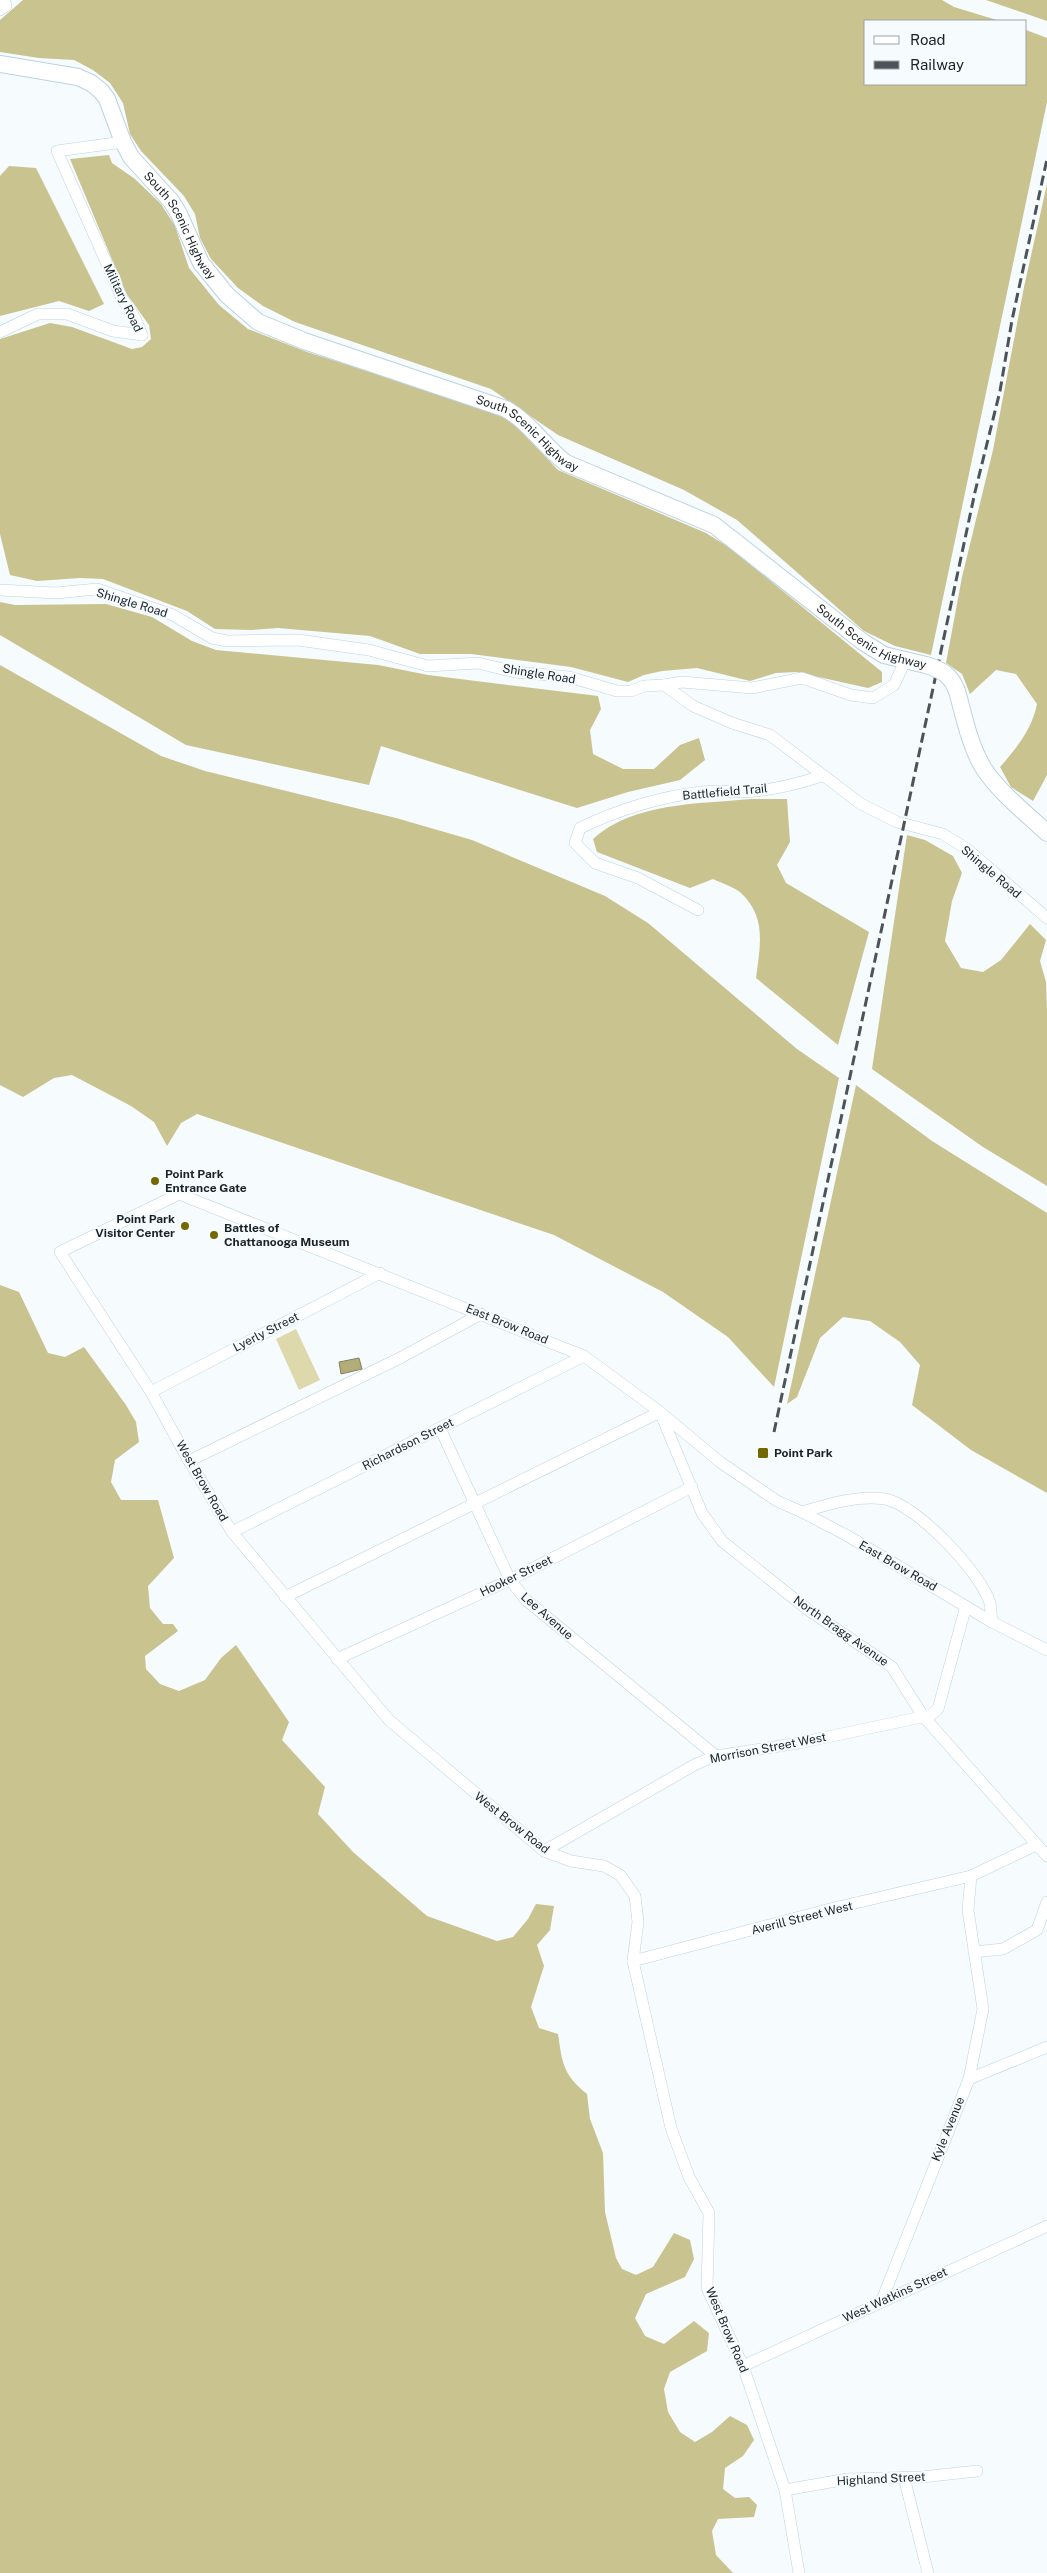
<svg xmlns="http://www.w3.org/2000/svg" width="1047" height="2573" viewBox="0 0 1047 2573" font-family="'Public Sans',sans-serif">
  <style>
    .green { fill: #ded9ac }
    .forest { fill: #c8c38f }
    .water { fill: #b2ac79; stroke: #848360 }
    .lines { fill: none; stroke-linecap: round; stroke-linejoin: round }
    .street-casing { stroke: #bbd3e1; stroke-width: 12 }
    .secondary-casing { stroke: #bbd3e1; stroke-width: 18 }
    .street { stroke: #fff; stroke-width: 11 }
    .secondary { stroke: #fff; stroke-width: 16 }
    .rail { stroke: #4c5459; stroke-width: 3; stroke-dasharray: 10 5; stroke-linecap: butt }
    .secondary-bridge-casing { stroke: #bbd3e1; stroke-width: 18; stroke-linecap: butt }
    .secondary-bridge { stroke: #fff; stroke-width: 16 }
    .poi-dot { fill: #736800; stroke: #f6fbfe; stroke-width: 2 }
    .labels { text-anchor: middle; stroke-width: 4; stroke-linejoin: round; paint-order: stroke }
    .street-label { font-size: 12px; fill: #192227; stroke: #f6fbfe }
    .poi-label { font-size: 12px; font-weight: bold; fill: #192227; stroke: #f6fbfe; text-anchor: start }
  </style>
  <rect width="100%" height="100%" fill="#f6fbfe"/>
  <polygon class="green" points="296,1329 320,1380 299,1390 276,1339"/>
  <g class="forest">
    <polygon points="23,0 942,0 954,7 1000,21 866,21 866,84 1026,84 1026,30 1047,38 1047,102 931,655 895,646 864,631 737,520 684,490 558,435 491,389 295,322 263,306 238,288 211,259 200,238 195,214 184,196 141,151 130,134 123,103 110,83 93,70 74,60 39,58 0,52 0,20"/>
    <polygon points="986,0 1047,0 1047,21"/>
    <polygon points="109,155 112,163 135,179 161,204 175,226 189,268 219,305 248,329 307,352 489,410 513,423 558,470 706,533 730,548 882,672 882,682 868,688 796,672 776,673 750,681 697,668 662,671 644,675 628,682 571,667 471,654 420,654 370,636 278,628 252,630 215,629 187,611 103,579 80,578 37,581 10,575 0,534 0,339 50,323 72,327 132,349 142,347 151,339 149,325 126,293 70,159"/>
    <polygon points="9,166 36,168 104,304 89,311 59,301 0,316 0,176"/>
    <path d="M1047 184V775L1033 801 1011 787 1000 767C1017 748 1032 729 1037 704L1016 674 996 670 970 694 962 674 946 663 962 577 993 450 1024 287Z"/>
    <polygon points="0,602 15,605 106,604 152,617 192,641 216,650 378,665 428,675 598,696 601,709 590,730 593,754 623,769 654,769 680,745 699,738 705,760 680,780 628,792 577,808 381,746 369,785 186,745 0,635"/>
    <polygon points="0,665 161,756 205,771 396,818 472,840 605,896 648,923 797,1049 839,1078 774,1387 728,1337 663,1292 554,1235 197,1114 181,1123 167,1146 154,1122 131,1106 72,1075 54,1078 23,1097 0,1085"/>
    <path d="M751 799H787L790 842 777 865 786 883 869 932 838 1045 756 978C760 947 767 917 741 893 734 887 721 883 713 879L690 888 597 852 593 839C634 802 699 804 751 799Z"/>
    <polygon points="907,835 925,840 953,856 962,873 952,901 945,941 961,968 983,972 1001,960 1030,924 1046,940 1040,961 1046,982 1047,1010 1047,1186 983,1147 872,1069"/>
    <polygon points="856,1085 932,1141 1047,1213 1047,1493 971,1450 912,1405 920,1365 900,1342 870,1321 843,1317 820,1338 797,1397 787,1404"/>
    <path d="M0 1285 19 1292 48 1353 65 1357 84 1347 126 1405 136 1422 139 1442 115 1460 111 1482 121 1500H158L174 1558 148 1586 150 1608 163 1624H173L178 1631 145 1656 146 1669 160 1684 179 1691 205 1680 221 1658 236 1645 289 1722 282 1740 325 1787 318 1814 353 1852 427 1916 497 1941 513 1937 528 1919 536 1904 554 1906 550 1930 537 1945 544 1966 531 2007 539 2028 558 2034C562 2062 563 2075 587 2094L590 2119 603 2153 605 2212 616 2258 622 2269 636 2275 653 2267 674 2233 690 2240 694 2259 685 2277 646 2294 635 2318 645 2336 664 2344 694 2321 709 2333 707 2351 670 2372 664 2389 668 2412 680 2432 695 2442 712 2432 730 2416 747 2425 754 2440 743 2456 725 2468 723 2489 735 2498 749 2497 757 2505 754 2517 718 2519 712 2531 716 2555 733 2573H0Z"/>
  </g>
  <polygon class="water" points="359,1358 362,1369 341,1374 339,1362"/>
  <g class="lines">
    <g class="street-casing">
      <g id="street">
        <polyline points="0,10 6,6 4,0"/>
        <polyline points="123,142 57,151 122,298 135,318 142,335"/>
        <polyline points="0,332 38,314 67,314 113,331 142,335"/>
        <polyline points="0,590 56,593 97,589 173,615 212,638 227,641 298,640 369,650 428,666 478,663 515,672 569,677 617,691 631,691 644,686 664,685 693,706 732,723 770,735 861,804 897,822 943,834 967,849 1047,918"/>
        <polyline points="664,685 682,682 752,688 802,678 851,695 873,698 894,685 905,661"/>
        <path d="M698 910 638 878 595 863 575 843 580 828C618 810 658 797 701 792 719 790 737 793 755 791 778 789 800 783 822 776"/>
        <polyline points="151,1392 380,1273"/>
        <polyline points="440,1428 510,1580 526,1600 716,1756"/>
        <polyline points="189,1461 400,1358 481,1314"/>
        <path d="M802 1512C829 1504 857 1495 885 1499 916 1504 981 1573 990 1603 991 1609 991 1616 992 1622"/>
        <polyline points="232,1532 584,1356"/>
        <polyline points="285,1597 660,1412 702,1513 722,1541 807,1609 892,1667 923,1716 1047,1856"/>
        <polyline points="337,1659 510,1580 692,1487"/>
        <polyline points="544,1851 696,1764 716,1756 799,1743 931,1715 938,1709 966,1606"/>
        <polyline points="974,1952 1003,1949 1037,1930 1047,1902"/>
        <polyline points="633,1961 834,1908 971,1876"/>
        <polyline points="969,2079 1047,2047"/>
        <polyline points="882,2300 969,2079 983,2009 968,1910 971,1876 1036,1845"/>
        <polyline points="743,2366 1047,2226"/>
        <polyline points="904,2477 928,2573"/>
        <polyline points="785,2490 847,2479 922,2477 977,2471"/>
        <polyline points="799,2573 785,2490 743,2366 707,2288 709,2213 689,2177 671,2128 633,1961 638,1922 635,1896 620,1875 604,1866 571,1861 544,1851 389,1720 232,1532 189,1461 151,1392 60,1252 179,1194 584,1356 660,1412 720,1462 777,1501 802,1512 846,1535 992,1622 1047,1650"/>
      </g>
    </g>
    <g class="secondary-casing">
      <g id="secondary">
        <path id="s1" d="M0 64 78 77 91 83 101 91 107 99 123 142 131 157 171 201 179 214 201 263 227 295 258 322 304 341 506 409C530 423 544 446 566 463L714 525 863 642 884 655 926 665"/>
        <path d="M957 691C964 716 970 747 984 769 1000 793 1026 813 1047 833"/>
      </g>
    </g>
    <use href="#street" class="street"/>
    <use href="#secondary" class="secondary"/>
    <polyline class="rail" points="774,1432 975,492 1000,391 1012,320 1047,159"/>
    <g class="secondary-bridge-casing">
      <path id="secondary-bridge" d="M926 665C942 670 951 675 957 691"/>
    </g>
    <use href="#secondary-bridge" class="secondary-bridge"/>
  </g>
  <g class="poi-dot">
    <circle cx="155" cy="1181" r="5"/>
    <circle cx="185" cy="1226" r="5"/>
    <circle cx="214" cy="1235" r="5"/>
    <rect x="757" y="1447" width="12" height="12" rx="2.5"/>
  </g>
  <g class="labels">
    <g class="street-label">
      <text dy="4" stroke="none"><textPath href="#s1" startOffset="264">South Scenic Highway</textPath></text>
      <text transform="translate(123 298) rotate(64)" y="4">Military Road</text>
      <text dy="4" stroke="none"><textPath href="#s1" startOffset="684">South Scenic Highway</textPath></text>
      <text transform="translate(132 603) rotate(17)" y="4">Shingle Road</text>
      <text dy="4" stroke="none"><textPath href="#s1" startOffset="1089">South Scenic Highway</textPath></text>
      <text transform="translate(539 674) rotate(9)" y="4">Shingle Road</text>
      <text transform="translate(725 792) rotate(-5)" y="4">Battlefield Trail</text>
      <text transform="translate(991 872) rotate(40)" y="4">Shingle Road</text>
      <text transform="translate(507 1324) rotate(22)" y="4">East Brow Road</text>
      <text transform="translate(266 1332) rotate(-27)" y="4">Lyerly Street</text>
      <text transform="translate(408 1444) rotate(-27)" y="4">Richardson Street</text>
      <text transform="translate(202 1481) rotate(60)" y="4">West Brow Road</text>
      <text transform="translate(898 1566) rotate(30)" y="4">East Brow Road</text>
      <text transform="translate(516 1576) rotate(-26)" y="4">Hooker Street</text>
      <text transform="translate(547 1616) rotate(41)" y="4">Lee Avenue</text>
      <text transform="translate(841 1631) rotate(35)" y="4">North Bragg Avenue</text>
      <text transform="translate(768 1748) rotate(-11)" y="4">Morrison Street West</text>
      <text transform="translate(512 1823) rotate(38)" y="4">West Brow Road</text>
      <text transform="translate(802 1918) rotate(-14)" y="4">Averill Street West</text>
      <text transform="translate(948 2129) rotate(-68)" y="4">Kyle Avenue</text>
      <text transform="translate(895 2295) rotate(-25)" y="4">West Watkins Street</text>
      <text transform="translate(727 2330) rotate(67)" y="4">West Brow Road</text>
      <text transform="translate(881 2479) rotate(-3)" y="4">Highland Street</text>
    </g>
    <g class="poi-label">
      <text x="165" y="1178">Point Park<tspan x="165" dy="14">Entrance Gate</tspan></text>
      <text x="175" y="1223" text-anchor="end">Point Park<tspan x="175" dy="14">Visitor Center</tspan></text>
      <text x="224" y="1232">Battles of<tspan x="224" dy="14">Chattanooga Museum</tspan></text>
      <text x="774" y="1457">Point Park</text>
    </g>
  </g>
  <rect x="864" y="20" width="162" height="65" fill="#f6fbfe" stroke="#9ea4a8"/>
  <rect x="874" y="36" width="25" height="8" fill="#ffffff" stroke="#9ea4a8"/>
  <text x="910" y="45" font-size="15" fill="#192227">Road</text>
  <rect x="874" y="61" width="25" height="8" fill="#4c5459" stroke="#9ea4a8"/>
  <text x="910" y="70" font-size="15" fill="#192227">Railway</text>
</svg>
